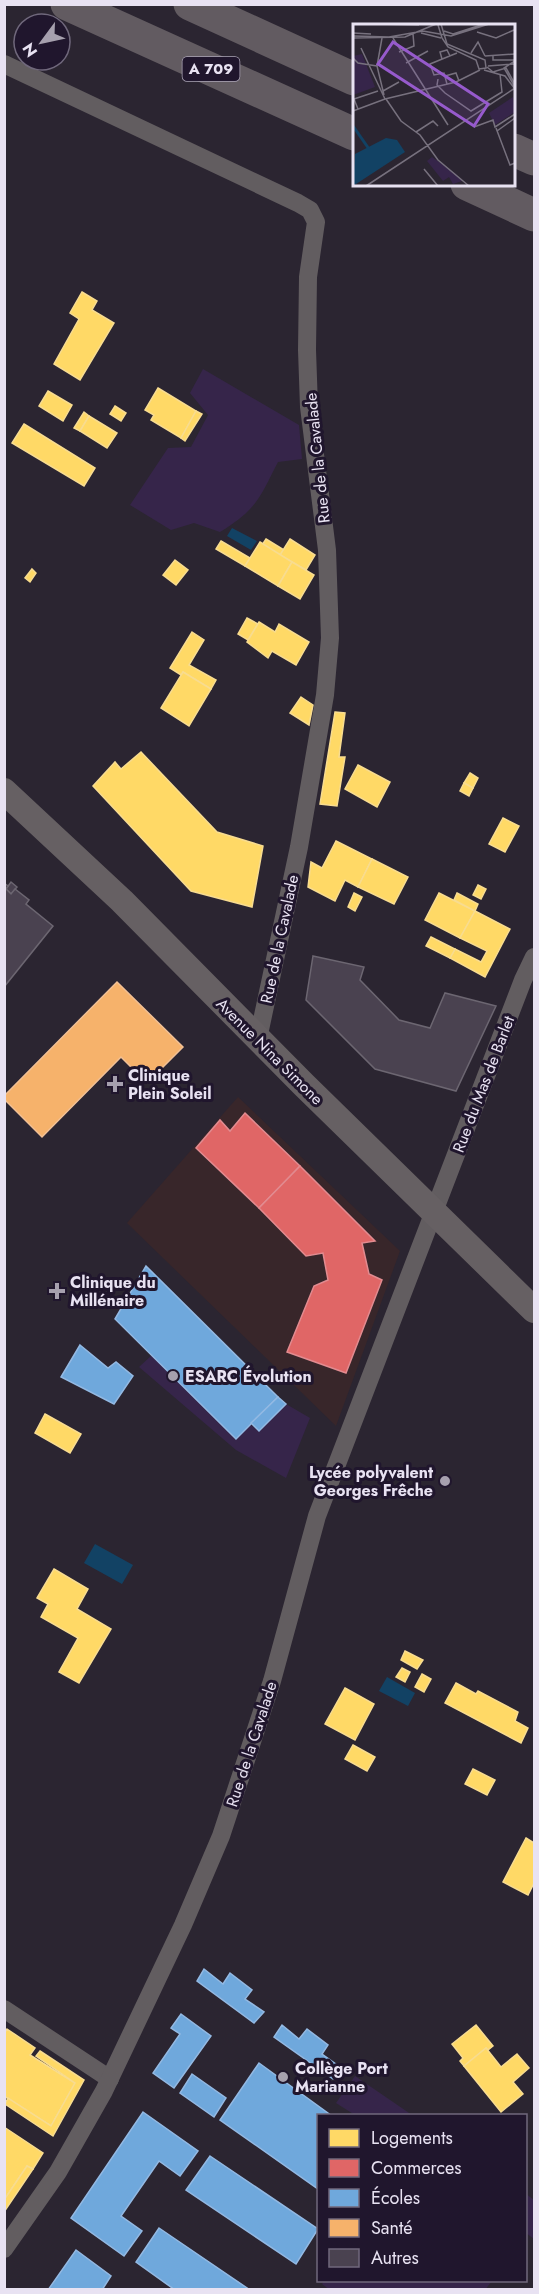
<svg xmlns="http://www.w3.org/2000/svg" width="539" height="2294" viewBox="0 0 539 2294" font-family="Jost,sans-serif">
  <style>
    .commercial { fill: #38262a }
    .green { fill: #36254a }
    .water { fill: #124264 }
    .homes { fill: #ffd966; stroke: #f8dc90; stroke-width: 1.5 }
    .shops { fill: #e06666; stroke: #e28b90; stroke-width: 1.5 }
    .schools { fill: #6fa8dc; stroke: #93b9e3; stroke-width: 1.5 }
    .health { fill: #f6b26b; stroke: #f2c094; stroke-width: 1.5 }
    .building { fill: #4a4250; stroke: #6c6671; stroke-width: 1.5 }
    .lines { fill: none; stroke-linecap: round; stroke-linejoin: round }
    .street { stroke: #625d60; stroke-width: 18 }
    .secondary { stroke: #666063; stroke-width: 26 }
    .highway { stroke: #625b61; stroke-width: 33 }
    .poi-dot { fill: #a6a0ae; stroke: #20162d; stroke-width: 2 }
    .labels { text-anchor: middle; stroke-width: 6; stroke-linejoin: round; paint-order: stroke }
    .shield { fill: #20162d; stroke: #aca5b7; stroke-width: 1.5 }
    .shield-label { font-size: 15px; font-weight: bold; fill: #e8e2f2 }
    .street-label { font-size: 16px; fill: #e8e2f2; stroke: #20162d }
    .poi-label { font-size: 16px; font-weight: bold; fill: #e8e2f2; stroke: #20162d; text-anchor: start }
    .inset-river { fill: none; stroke: #124264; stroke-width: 3 }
    .inset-road { fill: none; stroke: #77717e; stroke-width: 1.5 }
    .view { fill: #965acc; fill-opacity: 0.15; stroke: #965acc; stroke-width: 3 }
    .inset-edge { fill: none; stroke: #e8e2f2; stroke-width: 3 }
  </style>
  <rect width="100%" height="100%" fill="#2b2531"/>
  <polygon class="commercial" points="238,1097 400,1251 336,1426 127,1223"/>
  <g class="green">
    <path d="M203 369 299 425 302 459 278 462C259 499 257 509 220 532L194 523 171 530 130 505 168 448 191 447 208 415 190 393Z"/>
    <polygon points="152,1355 259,1431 286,1404 310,1418 286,1478 236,1450 139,1367"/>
    <polygon points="355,2076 412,2115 355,2115 336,2103"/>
    <polygon points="526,2194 534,2200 534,2239 526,2233"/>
    <polygon points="325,2280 488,2280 491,2282 485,2290 330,2290 322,2284"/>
  </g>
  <g class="water">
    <polygon points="232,528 257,541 251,550 227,536"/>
    <polygon points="95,1544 133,1565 122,1584 84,1563"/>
    <polygon points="387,1677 415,1693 408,1706 379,1691"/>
  </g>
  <g class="homes">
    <polygon points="82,292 97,301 92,310 114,323 80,380 54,364 79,319 70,313"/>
    <polygon points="158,388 196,411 181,438 151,420 154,415 145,410"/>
    <polygon points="48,391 72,405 63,421 39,406"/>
    <polygon points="115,406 126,413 121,421 110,414"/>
    <polygon points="196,411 202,414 185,441 181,438"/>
    <polygon points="84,412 89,416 80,431 74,428"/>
    <polygon points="89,416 117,433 107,448 80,431"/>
    <polygon points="24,424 95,468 84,486 12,443"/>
    <polygon points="266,539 284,550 280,555 262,545"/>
    <polygon points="290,539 315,555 306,570 280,555"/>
    <polygon points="221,541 250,558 245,566 216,549"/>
    <polygon points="260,542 292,562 278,586 245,566"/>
    <polygon points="175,560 188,570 176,585 163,575"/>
    <polygon points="292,562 314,575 300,599 278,586"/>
    <polygon points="32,569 36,573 30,582 25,578"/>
    <polygon points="247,618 258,624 248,640 238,634"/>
    <polygon points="259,622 275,632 279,624 309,642 296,665 272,651 268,658 247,642"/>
    <polygon points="192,632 204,640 189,665 216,680 211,689 183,672 181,675 170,668"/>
    <polygon points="183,672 211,689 189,726 161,708"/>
    <polygon points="301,697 313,705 309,725 290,713"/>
    <polygon points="335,712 345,713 339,757 345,757 337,806 320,804"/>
    <polygon points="141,752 217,832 263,846 252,907 191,891 93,786 115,762 121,769"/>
    <polygon points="358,765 390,782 377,807 345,789"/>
    <polygon points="470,773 478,778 473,788 464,783"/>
    <polygon points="464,783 473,788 469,796 460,791"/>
    <polygon points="503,818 519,826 505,852 489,844"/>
    <polygon points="336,841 372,859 358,887 345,880 335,901 308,887 311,862 322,868"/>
    <polygon points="372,859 408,877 394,904 358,887"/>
    <polygon points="478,885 486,889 481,899 473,895"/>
    <polygon points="354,893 362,897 355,911 348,907"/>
    <polygon points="439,893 475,911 460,938 425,920"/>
    <polygon points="457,893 478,904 475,911 454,900"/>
    <polygon points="475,911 510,929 485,977 450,958 455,949 481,962 487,951 460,938"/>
    <polygon points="431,937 455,949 450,958 426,946"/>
    <polygon points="45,1414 81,1434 70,1453 35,1433"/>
    <polygon points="54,1569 88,1589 77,1609 111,1629 79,1683 59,1672 78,1638 41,1617 48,1604 37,1598"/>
    <polygon points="405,1651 423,1660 417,1669 401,1660"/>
    <polygon points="402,1668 410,1672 405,1682 396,1677"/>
    <polygon points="422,1674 431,1679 424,1692 415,1687"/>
    <polygon points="456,1683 476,1694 478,1691 518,1712 515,1721 528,1728 521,1743 445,1703"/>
    <polygon points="345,1688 374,1704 355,1740 325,1724"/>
    <polygon points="353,1745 375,1757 367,1771 345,1759"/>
    <polygon points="473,1769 495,1780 487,1795 465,1784"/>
    <polygon points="526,1838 534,1843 534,1883 528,1895 503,1882"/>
    <polygon points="476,2025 493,2046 488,2050 486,2048 464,2066 460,2061 463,2058 452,2044"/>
    <polygon points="7,2029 35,2048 30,2055 75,2083 51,2126 4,2096 4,2034"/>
    <polygon points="486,2048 501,2067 517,2054 529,2068 513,2082 523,2094 501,2112 464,2066"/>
    <polygon points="40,2051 84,2080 53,2136 5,2104 8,2098 51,2126 75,2083 36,2056"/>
    <polygon points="4,2127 43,2153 33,2169 27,2166 4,2200"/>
    <polygon points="27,2166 33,2169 4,2212 4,2200"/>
  </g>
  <g class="shops">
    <polygon points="245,1113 300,1166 259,1208 196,1148 220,1120 230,1131"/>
    <polygon points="300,1166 375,1241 362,1243 369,1274 382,1280 346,1373 287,1352 314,1286 328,1280 323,1253 306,1256 259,1208"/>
  </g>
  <g class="schools">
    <polygon points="146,1266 278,1397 236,1439 115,1319"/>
    <polygon points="80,1345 108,1368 116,1362 133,1376 114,1404 61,1377"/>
    <polygon points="278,1397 286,1404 259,1431 251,1423"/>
    <polygon points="204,1969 223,1984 230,1973 252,1990 245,1999 264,2012 254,2023 197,1981"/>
    <polygon points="181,2014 211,2036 174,2088 153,2073 180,2034 171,2028"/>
    <polygon points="282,2025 299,2039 307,2029 328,2045 322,2054 340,2067 333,2079 274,2037"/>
    <polygon points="259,2063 332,2116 318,2116 318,2189 220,2120"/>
    <polygon points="192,2074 226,2098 214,2117 180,2093"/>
    <polygon points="143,2112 198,2151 180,2176 159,2161 121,2216 142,2231 124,2256 71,2218"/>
    <polygon points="210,2156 318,2229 296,2264 186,2190"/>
    <polygon points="159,2228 250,2290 175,2290 136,2262"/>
    <polygon points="76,2250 111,2276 102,2290 48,2290"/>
  </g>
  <polygon class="health" points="117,982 183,1047 147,1083 121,1057 42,1137 4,1099 4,1096"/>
  <g class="building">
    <polygon points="11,882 17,887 11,894 6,889"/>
    <polygon points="4,883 8,886 6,889 11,894 15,889 29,900 26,904 53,926 4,987"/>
    <polygon points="313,956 364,967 360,980 399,1020 430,1028 445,993 496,1006 456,1091 375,1069 306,1000"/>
  </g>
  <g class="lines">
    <g class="street">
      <polyline points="4,64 298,203 310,210 316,222 308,277 307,350 309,407 327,550 330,638 325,695 299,847 258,1039"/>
      <polyline points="4,2009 110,2079"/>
      <polyline points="4,2249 58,2172 104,2091 183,1925 221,1836 272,1681 317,1516 523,980 534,957"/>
    </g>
    <polyline class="secondary" points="4,791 122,901 304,1085 534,1310"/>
    <g class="highway">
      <polyline points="67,4 354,134"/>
      <polyline points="190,4 354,79"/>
      <polyline points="514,150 534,159"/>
      <polyline points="467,184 534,215"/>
    </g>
  </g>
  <g class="poi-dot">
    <path d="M112 1075h6v6h6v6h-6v6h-6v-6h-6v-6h6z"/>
    <path d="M54 1282h6v6h6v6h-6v6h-6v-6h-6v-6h6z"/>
    <circle cx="173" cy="1376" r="6"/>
    <circle cx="445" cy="1481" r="6"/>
    <circle cx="283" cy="2077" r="6"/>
  </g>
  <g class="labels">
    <rect class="shield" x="182.5" y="57" width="57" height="24" rx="4.5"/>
    <g class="shield-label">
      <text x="211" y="74">A 709</text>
    </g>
    <g class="street-label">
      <text transform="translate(317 458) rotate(-96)" y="6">Rue de la Cavalade</text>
      <text transform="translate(279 939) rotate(-78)" y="6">Rue de la Cavalade</text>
      <text transform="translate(270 1051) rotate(45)" y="6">Avenue Nina Simone</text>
      <text transform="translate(483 1084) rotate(-69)" y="6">Rue du Mas de Barlet</text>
      <text transform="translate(251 1744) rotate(-72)" y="6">Rue de la Cavalade</text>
    </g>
    <g class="poi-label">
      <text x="128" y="1081">Clinique<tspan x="128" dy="18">Plein Soleil</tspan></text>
      <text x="70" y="1288">Clinique du<tspan x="70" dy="18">Millénaire</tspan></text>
      <text x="185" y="1382">ESARC Évolution</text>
      <text x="433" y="1478" text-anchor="end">Lycée polyvalent<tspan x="433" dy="18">Georges Frêche</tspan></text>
      <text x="295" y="2074">Collège Port<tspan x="295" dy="18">Marianne</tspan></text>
    </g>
  </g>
  <g transform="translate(353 24)">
    <rect width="162" height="162" fill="#2b2531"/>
    <path d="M9 30 22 63 0 71V32ZM160 73 162 88 142 101 136 89ZM79 133 103 150 109 157 100 160 96 153 90 157 74 137Z" fill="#36254a"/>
    <path d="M33 114 44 116 52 128 0 162 2 130Z" fill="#124264"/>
    <path class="inset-river" d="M0 102 16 125"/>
    <path class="inset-road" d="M23 0 66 1M85 1 89 14 95 23 123 36 126 45 133 44 132 36 94 20 88 0M91 7 100 10 131 0M124 8 143 14 161 6M0 9 18 10M68 9 88 14M0 12 36 13 70 7 98 12 136 0M0 14 52 13 83 0M29 14 24 42 31 71M40 14 95 101M8 24 32 75M46 28 61 22 60 10M118 29 125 18 132 32M140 31V36H162M132 32 162 30M0 34 5 39 24 42M89 35 87 28 94 26 97 32M162 37 151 44 162 63M53 39 75 27M135 42 162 40M134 43 140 48 153 44 162 60M131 46 152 52 162 65M92 52 103 49 106 57M85 55 84 61 92 69 118 87 149 68 147 50M94 60 91 49 81 51 77 40 104 29M30 67 46 58M33 75 48 97 67 111 85 136 116 162M5 85 1 75 25 67M0 87 32 75 103 58 127 46M121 103 140 96 142 103 162 90M143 104 157 141 162 139M144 107 162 94M63 108 80 97 85 102M71 145 85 162M13 162 162 64"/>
    <path class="view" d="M40 18 135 80 121 102 25 40Z"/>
    <rect width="162" height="162" class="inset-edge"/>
  </g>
  <rect width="539" height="2294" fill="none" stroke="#e8e2f2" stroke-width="12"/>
  <rect x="317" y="2114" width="210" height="168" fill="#20162d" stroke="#70687c" stroke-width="1.5"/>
  <rect x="329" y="2129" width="30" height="18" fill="#ffd966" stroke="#70687c" stroke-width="1.5"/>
  <text x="371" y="2144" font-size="18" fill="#e8e2f2">Logements</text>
  <rect x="329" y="2159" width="30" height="18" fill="#e06666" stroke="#70687c" stroke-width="1.5"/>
  <text x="371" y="2174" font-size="18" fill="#e8e2f2">Commerces</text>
  <rect x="329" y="2189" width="30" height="18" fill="#6fa8dc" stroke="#70687c" stroke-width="1.5"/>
  <text x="371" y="2204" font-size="18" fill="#e8e2f2">Écoles</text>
  <rect x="329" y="2219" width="30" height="18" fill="#f6b26b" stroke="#70687c" stroke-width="1.5"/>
  <text x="371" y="2234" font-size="18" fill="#e8e2f2">Santé</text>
  <rect x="329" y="2249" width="30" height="18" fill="#4a4250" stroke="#70687c" stroke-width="1.5"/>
  <text x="371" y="2264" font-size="18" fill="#e8e2f2">Autres</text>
  <g transform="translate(42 42) rotate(237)"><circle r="28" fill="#20162d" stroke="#70687c" stroke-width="1.5"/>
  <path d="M0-4.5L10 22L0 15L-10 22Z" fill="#a6a0ae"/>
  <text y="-9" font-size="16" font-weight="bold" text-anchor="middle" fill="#e8e2f2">N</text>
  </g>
</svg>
